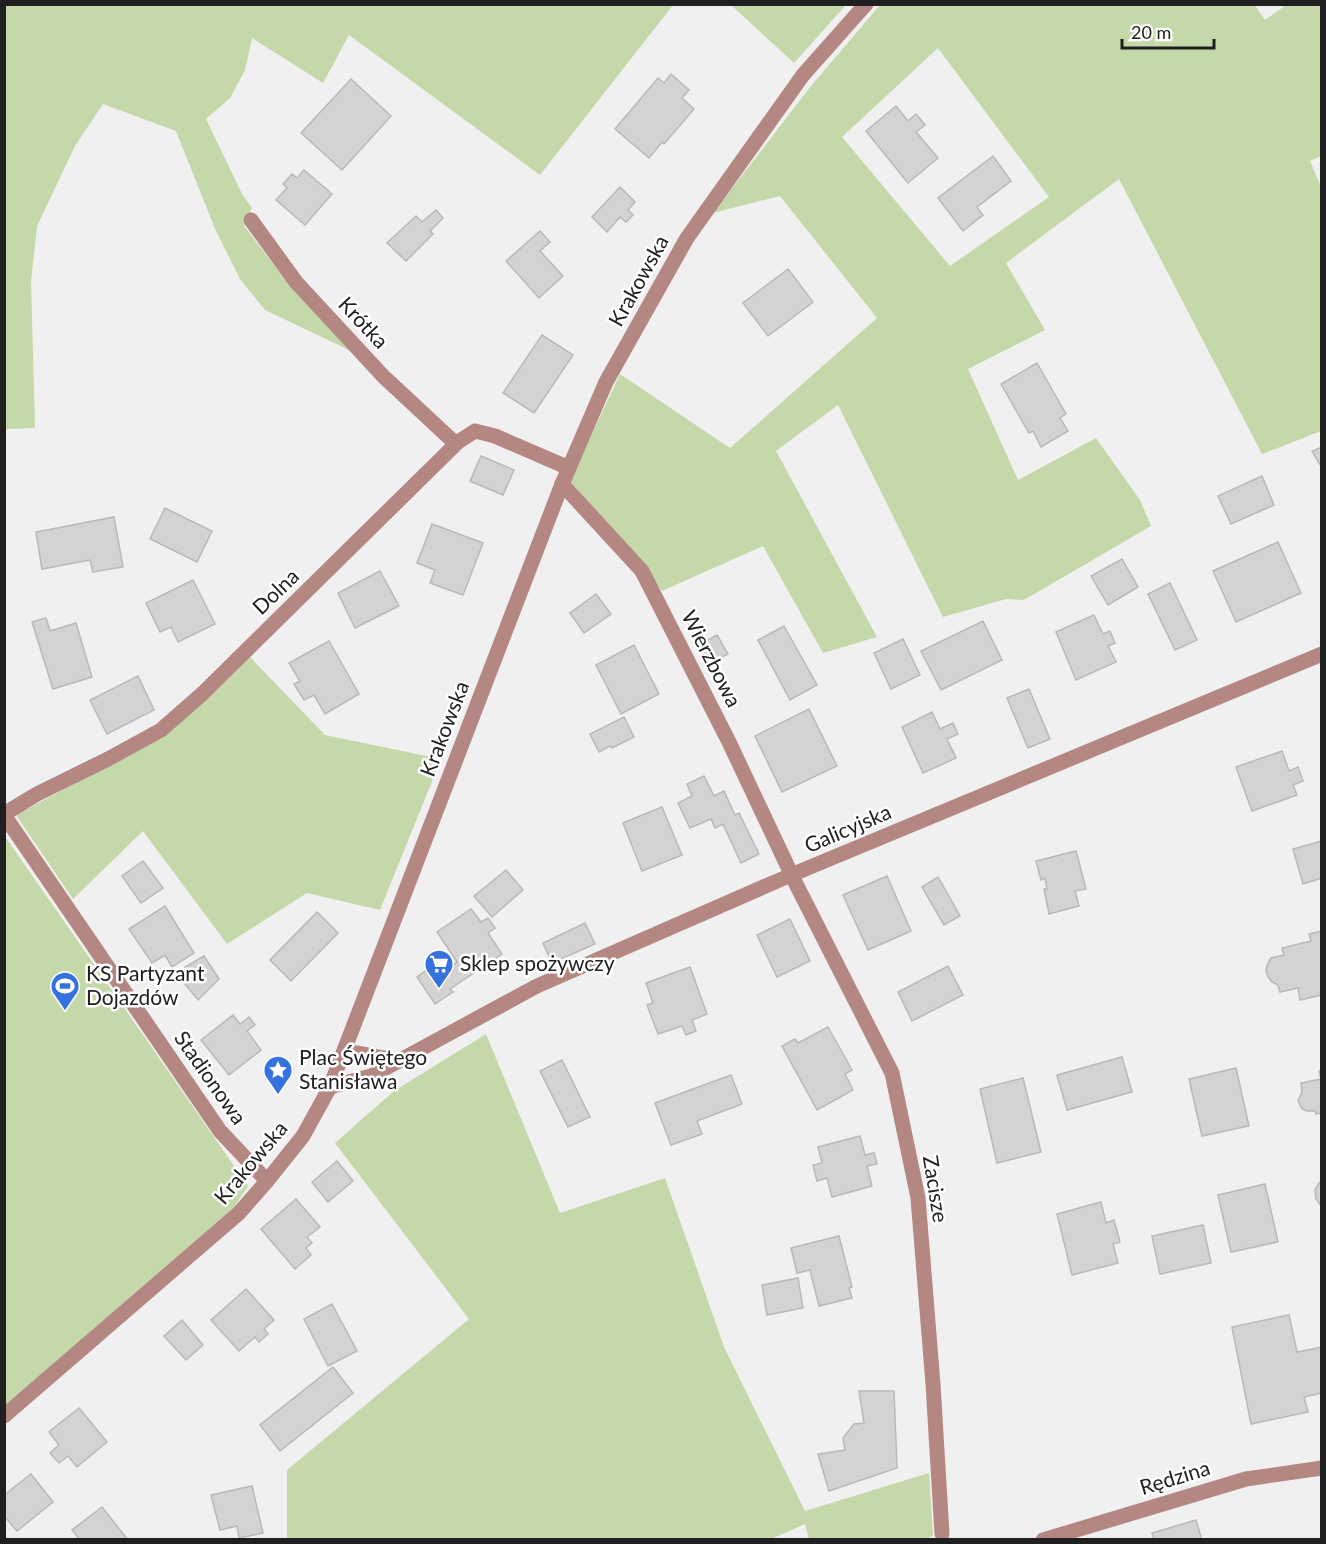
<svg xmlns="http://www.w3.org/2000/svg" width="1326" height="1544" viewBox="0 0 1326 1544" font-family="Lato,sans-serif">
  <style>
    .green { fill: #c4d8a9; fill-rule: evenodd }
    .building { fill: #d4d3d2; stroke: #bab8b8; stroke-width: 1.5 }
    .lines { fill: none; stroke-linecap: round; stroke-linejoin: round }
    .minor { stroke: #b58782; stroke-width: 15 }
    .tertiary { stroke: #b58782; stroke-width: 15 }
    .labels { text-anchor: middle; stroke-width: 5; stroke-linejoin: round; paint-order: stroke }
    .street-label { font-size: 21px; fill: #202021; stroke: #fff }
    .poi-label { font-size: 21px; fill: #202021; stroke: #fff; text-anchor: start }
  </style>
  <rect width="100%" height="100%" fill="#f0f0f1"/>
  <g class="green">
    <path d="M1254 4 1265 20 1286 5H1321V156L1310 161 1322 189 1321 431 1262 454 1119 179 1006 263 1045 330 968 369 1018 480 1096 438 1140 500 1151 526 1024 600 1006 599 943 617 838 405 776 451 877 637 823 653 763 546 662 591 570 481 620 374 730 448 877 318 780 196 713 213 811 86 880 5ZM938 48 1049 197 950 266 842 137Z"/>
    <polygon points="4,5 673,5 540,175 349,35 323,83 252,38 245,70 230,98 206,119 242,194 252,208 244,226 291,287 351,351 265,310 240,279 216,231 176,131 103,104 75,146 37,226 31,282 35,428 5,429"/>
    <polygon points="731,5 846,5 794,63"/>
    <polygon points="250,657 325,735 441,759 380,910 307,893 227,944 143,831 73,899 16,815 164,736"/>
    <polygon points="4,835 248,1186 234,1207 5,1406"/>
    <polygon points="486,1034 560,1213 665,1178 724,1347 805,1511 929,1473 933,1535 928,1539 809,1539 805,1524 769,1540 287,1539 287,1470 469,1319 335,1143 394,1091"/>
  </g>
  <g class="building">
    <polygon points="671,74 689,90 682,98 694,109 664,144 662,142 649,158 615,129 658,78 664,83"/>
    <polygon points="351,79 391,116 342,170 301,133"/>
    <polygon points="896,106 908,121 916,114 925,125 916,132 938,158 908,183 866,131"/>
    <polygon points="993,156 1011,181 977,207 983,215 963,231 938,198"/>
    <polygon points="304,170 332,194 305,225 276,200 287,188 283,184 292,174 297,178"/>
    <polygon points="620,187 635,202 628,210 633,215 626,222 620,217 607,232 592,217"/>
    <polygon points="436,210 443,218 430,231 433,234 406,261 387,243 416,216 422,222"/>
    <polygon points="540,231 550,242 540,251 563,276 539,298 506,261"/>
    <polygon points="788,269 813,302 768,336 743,303"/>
    <polygon points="542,335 573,355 534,413 503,393"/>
    <polygon points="1037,363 1066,414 1060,418 1068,431 1041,447 1033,431 1029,433 1001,384"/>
    <polygon points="1322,447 1322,468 1312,451"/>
    <polygon points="481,456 514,470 503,495 470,481"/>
    <polygon points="1262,476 1274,505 1231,524 1218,496"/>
    <polygon points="165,508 212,531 197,562 150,539"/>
    <polygon points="114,517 123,567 93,572 90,560 42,569 36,532"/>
    <polygon points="432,524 483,543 463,595 430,583 435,570 417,563"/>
    <polygon points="1278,542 1301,593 1236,622 1213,571"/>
    <polygon points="1122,559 1138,587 1108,605 1091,576"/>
    <polygon points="380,571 399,606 355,628 338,593"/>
    <polygon points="193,580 215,624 178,642 171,627 160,632 146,603"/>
    <polygon points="1170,583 1197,640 1175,650 1148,594"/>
    <polygon points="596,594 611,614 584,633 570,613"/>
    <polygon points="1094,615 1103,634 1110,631 1115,643 1108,646 1116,662 1076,680 1056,632"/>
    <polygon points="46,618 50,631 76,623 92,677 53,689 32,622"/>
    <polygon points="983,621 1002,660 941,690 921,651"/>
    <polygon points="784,626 817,685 790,700 758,640"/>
    <polygon points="717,635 728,654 706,665 696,646"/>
    <polygon points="903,639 920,675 891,689 874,653"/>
    <polygon points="329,641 359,694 325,714 314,695 304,700 294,684 300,681 289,663"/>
    <polygon points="634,645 659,694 621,714 596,665"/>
    <polygon points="138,676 154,710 107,734 90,700"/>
    <polygon points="1029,689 1050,739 1028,748 1007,698"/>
    <polygon points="809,709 837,766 782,792 755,736"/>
    <polygon points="932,712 940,729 953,723 958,734 947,739 956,758 923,773 902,727"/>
    <polygon points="624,717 634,737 612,748 610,746 599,752 590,734"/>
    <polygon points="1282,751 1289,771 1298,767 1303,781 1293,785 1297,795 1252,811 1236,767"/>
    <polygon points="704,776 714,796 724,791 735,815 739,813 759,854 741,863 723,824 715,828 711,819 690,828 678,803 692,796 687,784"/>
    <polygon points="662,807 682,855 642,871 623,823"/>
    <polygon points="1322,841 1322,878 1303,884 1293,849"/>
    <polygon points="1076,851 1086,889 1075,891 1079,906 1049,914 1044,889 1047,889 1045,878 1041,880 1036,861"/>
    <polygon points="143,861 163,888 141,903 122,876"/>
    <polygon points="506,870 523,890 492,917 474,896"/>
    <polygon points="887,876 911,931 868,950 843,895"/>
    <polygon points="938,877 960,916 944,925 922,887"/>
    <polygon points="165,906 194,953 172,967 165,955 152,963 129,929"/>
    <polygon points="471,909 481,922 488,918 495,928 488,933 502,954 450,989 453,992 435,1004 417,977 434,965 440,974 457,962 437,932"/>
    <polygon points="317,912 338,933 291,981 270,960"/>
    <polygon points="790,919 810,961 777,977 757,935"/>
    <polygon points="585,923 595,944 552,963 543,943"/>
    <polygon points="1322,931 1322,995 1300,1000 1298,988 1280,992 1278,985 1272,982 1268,977 1266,971 1267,965 1271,958 1284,955 1282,948 1311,941 1309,934"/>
    <polygon points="204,956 219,979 198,1000 185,984 191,980 185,967"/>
    <polygon points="948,966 963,995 912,1021 898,992"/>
    <polygon points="690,967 707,1014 692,1020 696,1031 686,1035 682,1026 658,1034 647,1005 653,1003 646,983"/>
    <polygon points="233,1015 240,1024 249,1017 255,1025 247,1031 261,1050 229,1075 201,1040"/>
    <polygon points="828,1027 852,1070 845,1074 853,1090 817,1110 782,1046 795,1039 798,1043"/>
    <polygon points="1122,1057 1132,1092 1067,1110 1057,1075"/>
    <polygon points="562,1060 590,1117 568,1127 540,1071"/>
    <polygon points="1236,1068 1249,1126 1202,1136 1189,1079"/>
    <polygon points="1319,1071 1322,1071 1322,1113 1316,1114 1315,1111 1307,1111 1302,1109 1298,1101 1302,1092 1301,1083 1321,1079"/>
    <polygon points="731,1075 742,1104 697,1121 702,1134 671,1145 655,1103"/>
    <polygon points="1023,1078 1041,1152 997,1163 980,1089"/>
    <polygon points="860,1136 865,1155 874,1153 877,1164 867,1166 872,1186 832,1197 827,1178 817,1181 813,1165 822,1163 818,1147"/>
    <polygon points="337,1161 353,1181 328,1202 312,1182"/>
    <polygon points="1322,1181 1322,1207 1316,1199 1315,1190 1319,1183"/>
    <polygon points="1265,1184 1278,1242 1231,1252 1218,1195"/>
    <polygon points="296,1199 320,1227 307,1237 312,1243 306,1248 311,1255 295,1269 261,1229"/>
    <polygon points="1101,1202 1106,1223 1114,1220 1120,1242 1113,1244 1118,1263 1072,1275 1057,1214"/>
    <polygon points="1203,1225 1211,1263 1160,1274 1152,1236"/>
    <polygon points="839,1236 852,1287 849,1288 852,1298 819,1306 810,1270 797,1273 791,1248"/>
    <polygon points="798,1278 803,1308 767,1315 762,1285"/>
    <polygon points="246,1289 274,1320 264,1329 268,1334 259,1342 255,1337 239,1351 211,1320"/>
    <polygon points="332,1304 357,1351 328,1366 304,1319"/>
    <polygon points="1289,1315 1297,1352 1322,1347 1322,1393 1304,1397 1308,1412 1251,1424 1232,1327"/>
    <polygon points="182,1320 203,1345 186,1360 164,1336"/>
    <polygon points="333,1367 353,1393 280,1451 260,1425"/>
    <polygon points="859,1391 894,1391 897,1468 829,1491 818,1454 845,1450 843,1438 854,1424 864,1423"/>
    <polygon points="79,1408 107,1442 77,1467 68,1456 59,1463 50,1453 59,1445 49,1432"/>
    <polygon points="31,1474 53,1502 17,1531 4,1516 4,1495"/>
    <polygon points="252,1486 263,1533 239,1538 237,1526 220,1530 211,1495"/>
    <polygon points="102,1507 128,1540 80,1540 72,1530"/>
    <polygon points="1196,1520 1202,1540 1154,1540 1152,1533"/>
  </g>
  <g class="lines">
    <g class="minor">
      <polyline points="251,220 296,282 383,376 456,444"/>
      <polyline points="562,484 642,571 729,742 795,882 892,1073 918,1198 933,1384 942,1534"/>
      <polyline points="4,814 37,794 108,759 161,730 202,694 458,442 475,431 495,436 569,468"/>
      <polyline points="4,815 220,1131 267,1181"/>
      <polyline points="344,1052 358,1053 400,1061"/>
      <polyline points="330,1087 371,1076 537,986 791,875 1322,654"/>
      <polyline points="1043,1540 1246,1479 1322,1468"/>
    </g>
    <polyline class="tertiary" points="4,1416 239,1213 267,1181 303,1136 330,1087 562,484 606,382 687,238 803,75 866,4"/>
  </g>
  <defs>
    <g id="supermarket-pin" transform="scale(1.5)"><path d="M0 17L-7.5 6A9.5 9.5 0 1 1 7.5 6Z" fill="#3671e0" stroke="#fff"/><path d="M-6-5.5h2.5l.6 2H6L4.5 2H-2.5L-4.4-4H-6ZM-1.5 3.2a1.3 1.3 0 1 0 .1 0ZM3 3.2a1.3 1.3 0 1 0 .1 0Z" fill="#fff"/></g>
    <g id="stadium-pin" transform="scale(1.5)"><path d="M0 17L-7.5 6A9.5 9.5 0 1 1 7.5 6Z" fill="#3671e0" stroke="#fff"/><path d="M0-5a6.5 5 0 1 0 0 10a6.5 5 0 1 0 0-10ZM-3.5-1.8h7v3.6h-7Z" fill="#fff"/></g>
    <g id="sight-pin" transform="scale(1.5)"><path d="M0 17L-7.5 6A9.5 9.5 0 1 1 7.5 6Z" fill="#3671e0" stroke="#fff"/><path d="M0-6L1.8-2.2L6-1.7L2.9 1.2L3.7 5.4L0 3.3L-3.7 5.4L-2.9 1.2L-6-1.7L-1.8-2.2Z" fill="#fff"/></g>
  </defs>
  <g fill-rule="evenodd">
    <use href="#supermarket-pin" x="439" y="964"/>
    <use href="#stadium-pin" x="65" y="986"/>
    <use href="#sight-pin" x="278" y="1070"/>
  </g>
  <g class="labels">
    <g class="street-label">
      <text transform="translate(639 281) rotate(-61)" y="7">Krakowska</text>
      <text transform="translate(363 323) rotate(47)" y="7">Krótka</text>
      <text transform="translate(276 592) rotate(-44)" y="7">Dolna</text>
      <text transform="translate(711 659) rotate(63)" y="7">Wierzbowa</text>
      <text transform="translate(445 729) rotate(-69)" y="7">Krakowska</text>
      <text transform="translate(848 829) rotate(-23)" y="7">Galicyjska</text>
      <text transform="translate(210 1078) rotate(55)" y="7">Stadionowa</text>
      <text transform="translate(251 1163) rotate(-50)" y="7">Krakowska</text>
      <text transform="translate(935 1189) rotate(81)" y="7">Zacisze</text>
      <text transform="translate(1175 1478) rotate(-17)" y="7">Rędzina</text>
    </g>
    <g class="poi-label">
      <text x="460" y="971">Sklep spożywczy</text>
      <text x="86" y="981">KS Partyzant<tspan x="86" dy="24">Dojazdów</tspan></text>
      <text x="299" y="1065">Plac Świętego<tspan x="299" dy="24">Stanisława</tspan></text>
    </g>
  </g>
  <rect width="1326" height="1544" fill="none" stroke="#202021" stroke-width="12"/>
  <path d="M1122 39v9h92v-9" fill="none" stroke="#202021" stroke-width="3"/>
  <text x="1131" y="39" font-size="18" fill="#202021" stroke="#ffffff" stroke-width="4.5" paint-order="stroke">20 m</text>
</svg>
